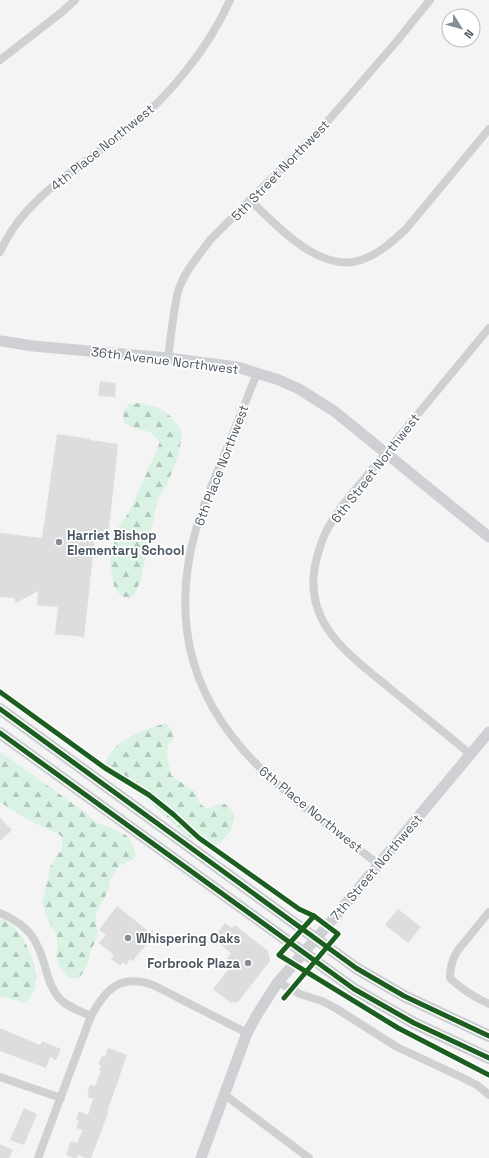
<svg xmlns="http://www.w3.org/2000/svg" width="489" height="1158" viewBox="0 0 489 1158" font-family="'Space Grotesk',sans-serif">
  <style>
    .forest { fill: url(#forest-firs) }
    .building { fill: #ddddde }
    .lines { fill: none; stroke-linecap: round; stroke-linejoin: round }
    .street { stroke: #ced0d2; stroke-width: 8 }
    .secondary { stroke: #ced0d4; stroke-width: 11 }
    .primary { stroke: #caced1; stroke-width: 12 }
    .cycleway-casing { stroke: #fff; stroke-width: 8 }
    .cycleway { stroke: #1b5e20; stroke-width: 5 }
    .poi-dot { fill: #868d94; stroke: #fff; stroke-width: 1.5 }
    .labels { text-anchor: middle; stroke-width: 3.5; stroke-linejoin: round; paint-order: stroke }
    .street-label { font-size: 13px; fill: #4a5661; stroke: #fff }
    .poi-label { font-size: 13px; font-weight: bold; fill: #4a5661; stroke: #fff; text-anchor: start }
  </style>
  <defs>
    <pattern id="forest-firs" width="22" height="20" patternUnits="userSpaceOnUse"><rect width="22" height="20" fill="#d9f2e3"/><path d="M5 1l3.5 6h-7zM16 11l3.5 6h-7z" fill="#b2c7bb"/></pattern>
  </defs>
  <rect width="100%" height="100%" fill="#f4f4f4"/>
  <g class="forest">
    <polygon points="140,403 160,408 172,418 182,432 181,441 176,463 167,484 158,498 141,579 135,594 129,599 120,595 114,586 110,563 112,550 119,526 130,511 160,442 151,432 136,429 124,423 123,412 129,404"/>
    <path d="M166 723C182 741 167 739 167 752 167 760 170 768 171 775L196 793 199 802 206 809 217 805 225 804C227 806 231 809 232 811 239 824 225 841 214 846L199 842 184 834 152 804 131 787 112 775 105 764C115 738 142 731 166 723Z"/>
    <path d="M0 752 82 810 97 823 109 827 126 835 134 846 135 856 132 860 119 866 111 878 108 891 96 913V926L98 932 96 940 91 950 88 963 83 973 77 979 68 977 60 968 56 955 58 946 56 934 48 920 42 902 51 865 62 849V837C56 831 51 831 43 827 28 820 14 811 0 802Z"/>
    <path d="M2 919C8 923 14 927 19 933 32 951 47 988 24 1003 16 1001 9 997 0 997V920Z"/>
  </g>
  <g class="building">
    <polygon points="100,381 116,383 115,397 98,396"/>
    <polygon points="57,434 91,439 90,440 118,444 108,539 95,538 84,637 55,634 58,607 37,605 38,591 16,603 14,598 0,597 0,533 42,538"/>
    <polygon points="0,818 12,830 0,841"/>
    <polygon points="117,906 148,931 153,930 153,941 148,942 133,961 130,959 126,965 123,962 120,966 111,959 114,955 99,943 106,935 99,930"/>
    <polygon points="398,909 421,927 408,943 385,925"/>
    <polygon points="225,923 232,928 235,925 268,951 270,961 238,1002 231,1003 213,989 231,966 225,961 231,953 213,939"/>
    <polygon points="0,1028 40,1045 42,1041 61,1049 56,1060 50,1057 46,1068 0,1051"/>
    <polygon points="108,1048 127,1055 107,1112 108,1113 91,1158 85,1158 78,1155 77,1158 74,1158 66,1155 71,1141 77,1143 83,1130 76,1128 79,1121 76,1120 79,1111 88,1115 93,1099 88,1097 89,1093 87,1092 90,1085 95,1086 101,1071 99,1070 101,1065 98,1064 102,1056 105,1057"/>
    <polygon points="24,1108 37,1114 24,1145 10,1140"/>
    <polygon points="0,1144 13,1150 9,1158 0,1158"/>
  </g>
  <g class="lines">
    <g class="street">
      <polyline points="0,60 62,12 75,0"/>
      <path d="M250 200C276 225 320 274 361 260 379 254 392 242 406 229L489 129"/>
      <path d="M0 252C25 195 85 165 132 126 171 94 209 47 230 0"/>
      <path d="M168 358C171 337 173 312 178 292 183 273 199 255 211 239L321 129 397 41 430 0"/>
      <path d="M257 373C245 404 233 434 220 465 211 487 201 510 195 533 186 565 183 598 187 631 201 742 298 801 378 864"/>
      <path d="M470 754C443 731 415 709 387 686 344 651 300 619 317 557 320 547 323 536 328 528 332 521 337 514 341 507L489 328"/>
      <path d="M489 912 458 950C452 959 450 967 450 978 462 990 474 997 489 1004"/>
      <path d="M0 913C30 926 38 940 46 970 49 980 52 990 59 998 67 1007 80 1011 91 1016"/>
      <polyline points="278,982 300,994 322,1001 337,1009 397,1047 459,1076 477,1085 489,1095"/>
      <polyline points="0,1077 61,1098"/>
      <polyline points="225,1095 309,1158"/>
      <path d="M38 1158 91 1016C106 988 121 974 153 985L247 1033"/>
    </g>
    <g class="secondary">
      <polyline points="2,341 33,346 168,358 237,367 279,380 299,389 334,411 489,537"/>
      <polyline points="201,1158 247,1033 258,1013 278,982 333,919 489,732"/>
    </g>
    <g class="primary">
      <polyline points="0,709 356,968 404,996 489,1036"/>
      <polyline points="0,733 354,989 414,1023 489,1058"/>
    </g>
    <g class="cycleway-casing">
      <g id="cycleway">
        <polyline points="0,692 105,768 149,795 174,815 199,838 299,909 314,916 338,934 284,998"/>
        <polyline points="0,709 356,968 404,996 489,1036"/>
        <polyline points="0,733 354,989 414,1023 489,1058"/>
        <polyline points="314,916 279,955 398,1028 489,1075"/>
      </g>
    </g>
    <use href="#cycleway" class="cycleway"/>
  </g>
  <g class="poi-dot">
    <circle cx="59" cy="542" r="4"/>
    <circle cx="128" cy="938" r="4"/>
    <circle cx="248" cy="963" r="4"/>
  </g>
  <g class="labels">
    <g class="street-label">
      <text transform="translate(102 147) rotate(-39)" y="5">4th Place Northwest</text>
      <text transform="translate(280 170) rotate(-46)" y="5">5th Street Northwest</text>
      <text transform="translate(165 360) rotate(7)" y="5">36th Avenue Northwest</text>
      <text transform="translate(221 465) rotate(-69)" y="5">6th Place Northwest</text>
      <text transform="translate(375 468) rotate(-52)" y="5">6th Street Northwest</text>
      <text transform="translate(311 809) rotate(39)" y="5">6th Place Northwest</text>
      <text transform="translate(376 867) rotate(-50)" y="5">7th Street Northwest</text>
    </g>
    <g class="poi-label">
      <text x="67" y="540">Harriet Bishop<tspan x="67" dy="15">Elementary School</tspan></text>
      <text x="136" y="943">Whispering Oaks</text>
      <text x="240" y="968" text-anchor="end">Forbrook Plaza</text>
    </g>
  </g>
  <g transform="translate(461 28) rotate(127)"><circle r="19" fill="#ffffff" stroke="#b7bbc0"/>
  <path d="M0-3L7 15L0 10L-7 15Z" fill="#868d94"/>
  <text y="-6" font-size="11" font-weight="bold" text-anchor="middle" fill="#4a5661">N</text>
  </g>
</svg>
